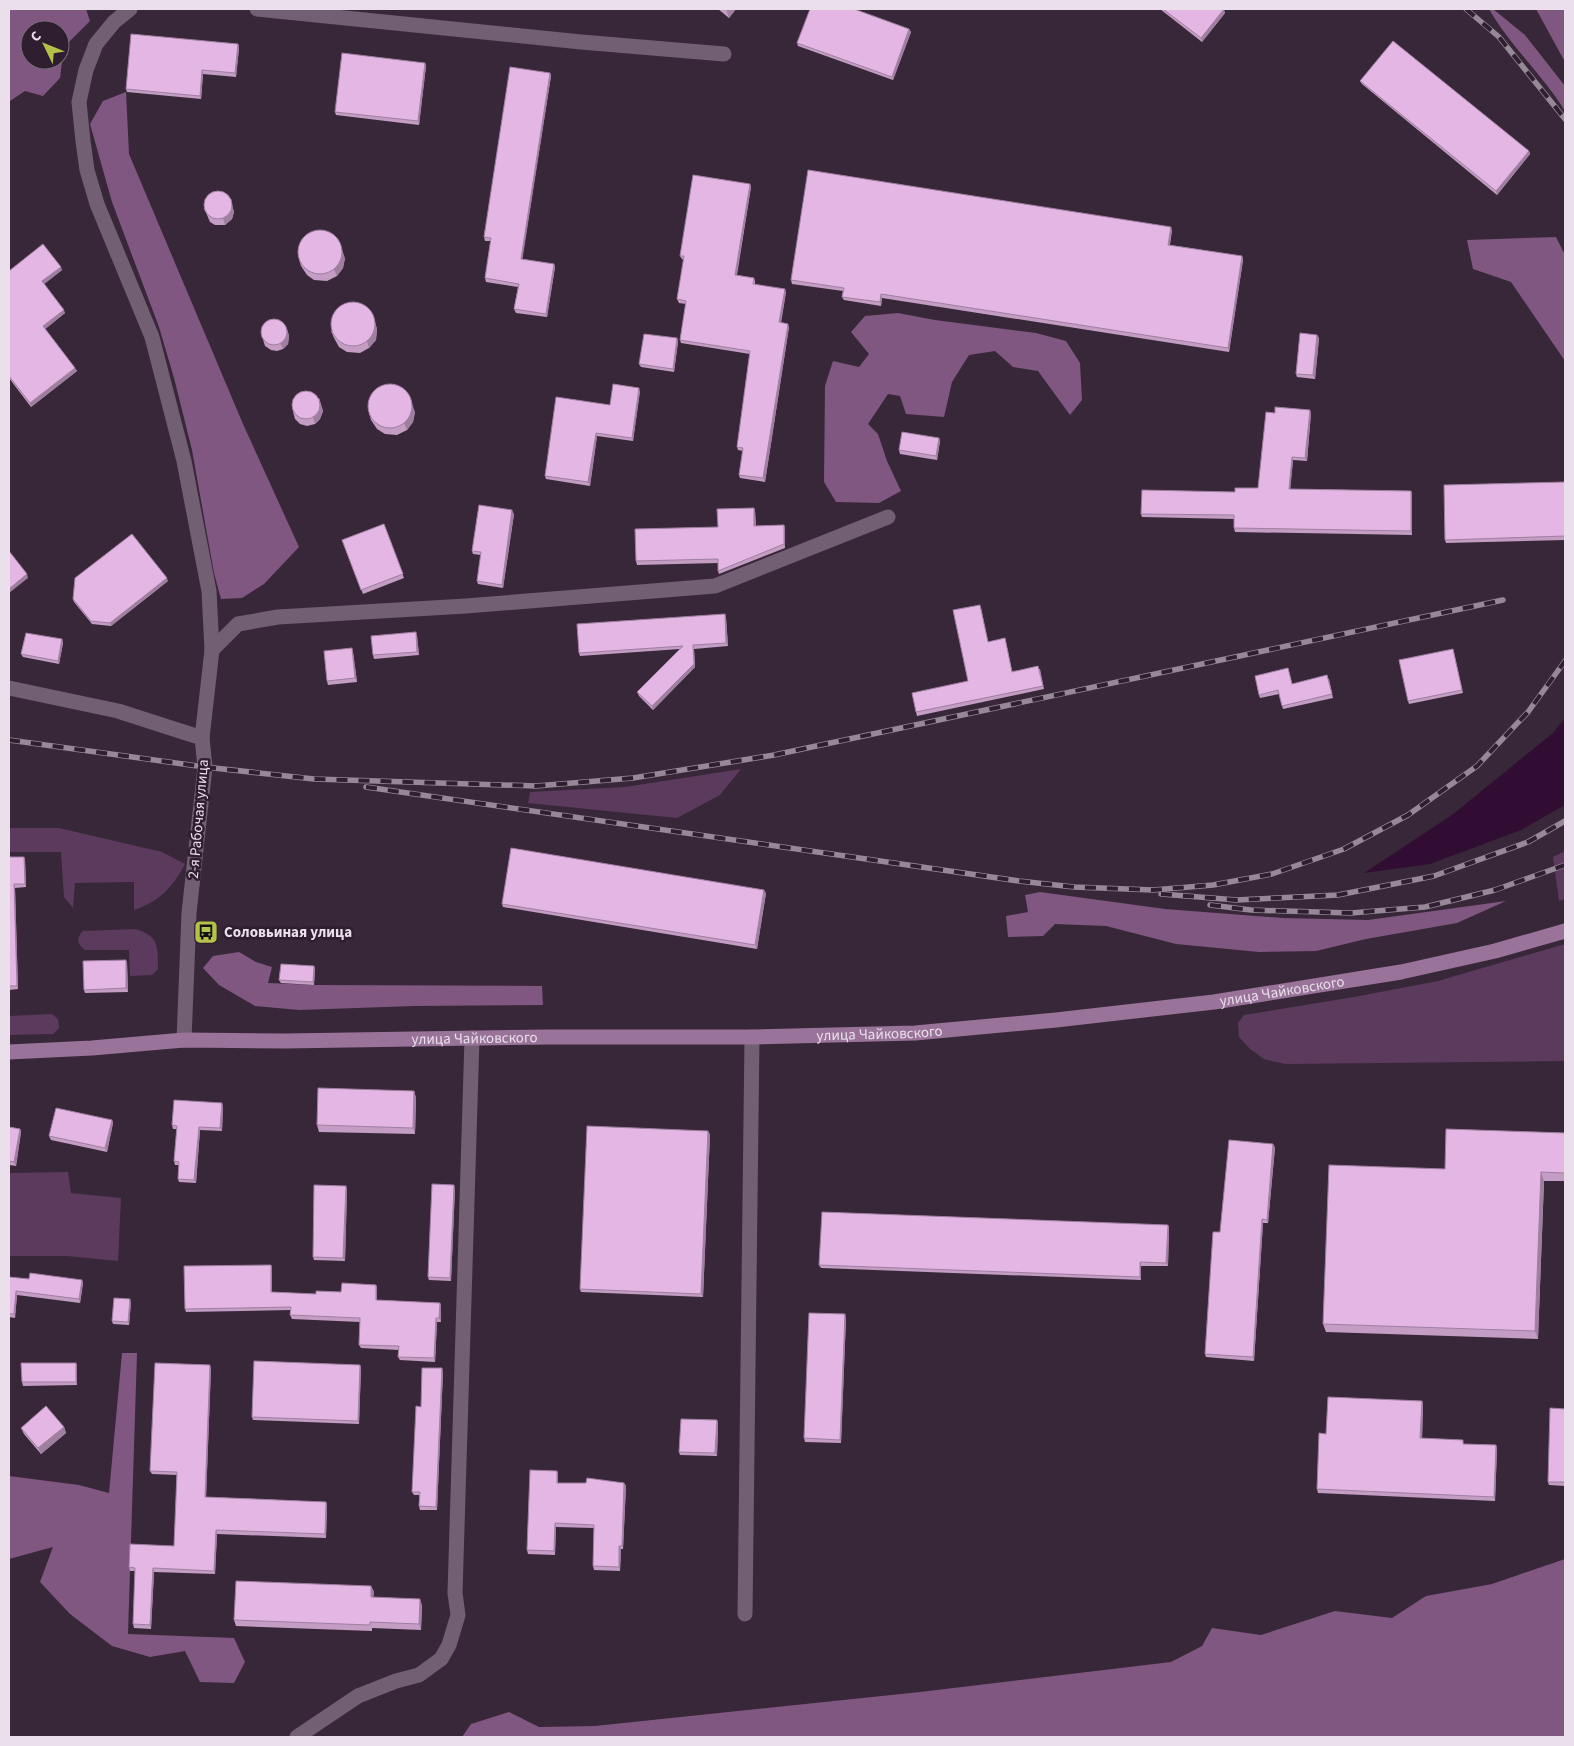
<svg xmlns="http://www.w3.org/2000/svg" width="1574" height="1746" viewBox="0 0 1574 1746" font-family="'Source Sans 3',sans-serif">
  <style>
    .green { fill: #5c3a5d }
    .forest { fill: #7f5780; fill-rule: evenodd }
    .water { fill: #310d33 }
    .lines { fill: none; stroke-linecap: round; stroke-linejoin: round }
    .street { stroke: #735f73; stroke-width: 15 }
    .secondary { stroke: #735f73; stroke-width: 15 }
    .primary { stroke: #99739a; stroke-width: 15 }
    .rail-casing { stroke: #968897; stroke-width: 5.5 }
    .rail { stroke: #2e1e2f; stroke-width: 4; stroke-dasharray: 11; stroke-linecap: butt }
    .wall { fill: #c39dc4 }
    .shaded-wall { fill: #9f7fa0 }
    .building { fill: #e3b6e4; stroke: #9f7fa0 }
    .labels { text-anchor: middle; stroke-width: 5; stroke-linejoin: round; paint-order: stroke }
    .street-label { font-size: 15px; fill: #eadfea; stroke: #2e1e2f }
    .poi-label { font-size: 15px; font-weight: bold; fill: #eadfea; stroke: #2e1e2f; text-anchor: start }
  </style>
  <rect width="100%" height="100%" fill="#382739"/>
  <g class="green">
    <polygon points="741,769 720,795 677,818 528,803 530,792 625,787"/>
    <path d="M9 828H59L162 852 185 864C172 888 160 901 134 910V882L75 883 73 908 64 897 61 852H9Z"/>
    <polygon points="1565,851 1565,899 1559,901 1553,857"/>
    <path d="M135 929C159 936 158 946 158 969L152 975 130 976 129 950H85C77 944 76 938 83 931Z"/>
    <polygon points="1565,944 1565,1061 1285,1064 1264,1059 1250,1049 1239,1037 1238,1023 1244,1015 1354,997 1438,981"/>
    <polygon points="52,1014 58,1019 59,1028 53,1034 9,1035 9,1016"/>
    <polygon points="68,1172 71,1193 121,1198 118,1261 67,1256 9,1256 9,1173"/>
  </g>
  <g class="forest">
    <path d="M9 9H86L90 21 64 47 60 78 43 96 25 91 10 101 9 100ZM30 30H60V60H30Z"/>
    <path d="M1489 9H1493L1525 35 1565 86V111C1543 75 1510 46 1489 9Z"/>
    <polygon points="1536,9 1565,9 1565,62"/>
    <polygon points="126,92 129,154 243,424 299,547 264,584 242,598 221,599 214,573 192,450 174,378 159,327 112,202 90,124 103,101"/>
    <polygon points="1556,237 1565,255 1565,361 1511,282 1473,269 1467,240"/>
    <polygon points="898,313 935,320 1036,333 1066,341 1080,363 1082,400 1070,415 1038,371 1013,367 995,351 969,355 952,382 944,417 906,414 900,396 888,394 868,424 878,434 887,461 901,491 879,503 836,502 824,482 825,386 833,361 859,367 869,354 851,332 865,316"/>
    <polygon points="1040,892 1165,909 1283,918 1368,920 1506,901 1457,923 1366,939 1316,951 1259,952 1176,944 1106,926 1055,924 1043,936 1008,937 1006,916 1028,912 1025,895"/>
    <polygon points="239,952 256,962 272,967 268,983 314,985 542,986 543,1005 414,1006 299,1010 255,1006 219,985 203,968 213,956"/>
    <polygon points="122,1353 137,1353 128,1634 234,1638 245,1662 234,1683 200,1682 185,1651 150,1657 112,1646 70,1614 40,1582 53,1547 9,1559 9,1476 79,1485 109,1493"/>
    <polygon points="1565,1559 1565,1737 462,1737 471,1724 509,1712 539,1727 595,1726 920,1692 1171,1662 1202,1646 1212,1628 1261,1635 1335,1611 1392,1618 1426,1596 1492,1584"/>
  </g>
  <polygon class="water" points="1565,718 1565,805 1521,830 1430,864 1364,873 1452,815 1553,733"/>
  <g class="lines">
    <g class="street">
      <polyline points="130,9 114,22 96,44 86,70 79,102 83,141 87,170 97,204 152,337 184,461 209,591 212,650 202,738"/>
      <polyline points="257,9 581,42 724,54"/>
      <polyline points="212,650 238,624 278,617 466,606 715,586 888,517"/>
      <polyline points="745,1614 752,1037"/>
      <polyline points="297,1737 358,1696 396,1681 419,1675 441,1659 449,1645 458,1615 455,1593 472,1038"/>
    </g>
    <polyline class="secondary" points="9,688 118,711 202,738 205,767 189,913 184,1040"/>
    <path class="primary" id="s1" d="M9 1052 92 1048 184 1040 285 1041 549 1037H752L915 1033 1056 1020 1214 1002 1401 972 1495 951 1565 931"/>
    <g class="rail-casing">
      <g id="rail">
        <polyline points="1466,9 1499,37 1565,119"/>
        <polyline points="9,740 205,767 314,779 536,786 633,778 774,755 1503,600"/>
        <polyline points="366,787 1019,881 1074,887 1153,890 1213,885 1272,874 1344,849 1408,815 1477,766 1528,712 1565,661"/>
        <polyline points="1161,894 1237,900 1338,895 1434,876 1528,842 1565,821"/>
        <polyline points="1210,905 1251,910 1351,913 1425,907 1495,890 1565,865"/>
      </g>
    </g>
    <use href="#rail" class="rail"/>
  </g>
  <g class="wall">
    <polygon points="718,9 736,9 729,18"/>
    <polygon points="1160,9 1223,9 1225,13 1202,42"/>
    <polygon points="909,29 911,32 893,80 798,46 797,43"/>
    <polygon points="238,44 239,48 236,77 203,74 201,99 127,92 126,89"/>
    <polygon points="425,63 426,66 419,125 336,115 335,112"/>
    <polygon points="550,73 551,76 522,259 554,264 555,267 547,317 516,313 514,309 518,287 486,282 485,278 491,241 485,241 484,237"/>
    <polygon points="1360,81 1529,151 1530,154 1497,195 1362,84"/>
    <polygon points="750,184 751,187 737,275 754,278 755,281 755,284 786,292 781,323 789,327 765,482 740,478 739,475 743,451 738,450 737,447 750,354 681,343 680,340 686,304 679,303 677,299 684,260 682,259 680,256"/>
    <polygon points="230,198 234,212 232,219 225,225 215,225 210,222 204,208"/>
    <polygon points="1172,230 1170,245 1242,256 1243,260 1229,352 882,298 881,306 844,300 842,297 843,291 792,284 791,280"/>
    <polygon points="345,258 343,268 337,276 327,281 314,280 307,275 301,266 299,259"/>
    <polygon points="62,270 44,284 65,313 45,329 77,371 31,407 9,378 9,271"/>
    <polygon points="372,313 377,329 376,340 369,348 360,353 347,352 339,347 334,338 331,331"/>
    <polygon points="287,329 289,336 288,344 283,349 277,351 271,350 265,346 261,333"/>
    <polygon points="1317,335 1319,338 1315,379 1297,377 1296,374"/>
    <polygon points="677,338 678,342 674,372 641,367 639,364"/>
    <polygon points="640,391 633,441 597,436 590,486 546,479 545,476 610,405"/>
    <polygon points="319,398 323,411 320,419 315,424 307,426 300,424 295,419 293,412"/>
    <polygon points="415,412 413,422 407,430 397,435 385,434 377,429 371,420 369,413"/>
    <polygon points="1275,413 1311,413 1307,461 1293,460 1290,489 1411,491 1412,494 1412,535 1235,532 1234,528 1234,519 1142,517 1141,514 1235,492 1258,488"/>
    <polygon points="939,438 940,441 937,460 900,454 899,450"/>
    <polygon points="1565,482 1565,540 1446,543 1445,540"/>
    <polygon points="754,508 755,511 756,526 784,525 785,529 785,548 719,574 718,571 718,563 637,565 636,561 718,527"/>
    <polygon points="514,514 503,588 478,584 477,581 481,555 473,554 472,551"/>
    <polygon points="384,524 404,578 363,594 342,540"/>
    <polygon points="168,581 111,626 92,624 74,602 73,599"/>
    <polygon points="981,608 988,642 1005,638 1012,671 1040,669 1044,689 917,716 916,712 968,681"/>
    <polygon points="725,614 726,618 728,646 694,649 695,667 653,710 639,696 637,692 680,649 580,656 579,653"/>
    <polygon points="417,636 419,655 374,659 373,655"/>
    <polygon points="62,639 63,643 59,664 23,657 21,654"/>
    <polygon points="1453,649 1463,693 1409,704 1408,701"/>
    <polygon points="353,652 357,682 328,685 327,681"/>
    <polygon points="1288,668 1292,684 1329,679 1333,698 1283,709 1279,694 1260,698 1259,695"/>
    <polygon points="9,857 24,857 25,860 26,887 15,888 18,989 9,990"/>
    <polygon points="766,893 757,949 503,907 502,904"/>
    <polygon points="127,963 128,992 85,993 84,990"/>
    <polygon points="314,966 315,969 314,985 281,983 279,980"/>
    <polygon points="414,1091 416,1098 415,1134 319,1132 317,1125"/>
    <polygon points="223,1106 222,1131 200,1130 196,1183 179,1182 178,1179 179,1165 175,1165 174,1161 177,1129 173,1129 172,1125"/>
    <polygon points="112,1120 113,1123 107,1152 51,1140 49,1136"/>
    <polygon points="9,1127 20,1129 21,1132 16,1166 9,1165"/>
    <polygon points="1565,1133 1565,1181 1544,1181 1538,1339 1326,1332 1323,1324 1445,1169"/>
    <polygon points="710,1134 703,1297 581,1292 580,1289"/>
    <polygon points="1275,1147 1268,1223 1263,1223 1254,1361 1206,1357 1205,1354"/>
    <polygon points="346,1186 347,1190 345,1261 314,1260 313,1257"/>
    <polygon points="455,1188 451,1281 429,1280 428,1277"/>
    <polygon points="1168,1225 1169,1228 1168,1266 1141,1266 1141,1280 821,1268 819,1265"/>
    <polygon points="271,1265 272,1268 272,1292 316,1294 341,1292 376,1285 377,1288 377,1300 440,1303 441,1306 441,1322 437,1322 435,1362 400,1360 398,1357 399,1350 361,1348 359,1345 360,1322 292,1319 290,1315 291,1310 186,1312 185,1309"/>
    <polygon points="9,1277 29,1279 82,1280 83,1283 80,1303 17,1295 15,1318 9,1317"/>
    <polygon points="131,1302 129,1325 113,1324 112,1321"/>
    <polygon points="846,1318 841,1443 805,1442 804,1438"/>
    <polygon points="76,1363 77,1366 77,1385 23,1386 22,1382"/>
    <polygon points="360,1365 361,1368 359,1424 253,1420 252,1417"/>
    <polygon points="211,1368 206,1497 326,1502 327,1505 326,1538 217,1534 215,1574 154,1572 151,1629 134,1628 133,1624 135,1571 130,1571 129,1567 174,1546 177,1475 152,1474 150,1471"/>
    <polygon points="443,1372 437,1510 420,1510 419,1506 419,1495 414,1495 412,1492 421,1407"/>
    <polygon points="1422,1401 1423,1404 1422,1438 1464,1443 1464,1444 1496,1445 1497,1449 1495,1501 1318,1493 1317,1489 1326,1434"/>
    <polygon points="1565,1409 1565,1486 1549,1485 1548,1482"/>
    <polygon points="717,1420 718,1424 717,1456 680,1455 679,1452"/>
    <polygon points="64,1427 66,1433 41,1454 24,1434 21,1428"/>
    <polygon points="557,1471 558,1474 558,1483 624,1483 626,1486 623,1549 621,1549 620,1571 594,1570 593,1566 594,1528 556,1527 555,1555 528,1554 527,1550"/>
    <polygon points="371,1586 374,1592 373,1597 422,1605 421,1630 372,1628 372,1631 236,1626 234,1620"/>
  </g>
  <g class="shaded-wall">
    <polygon points="726,9 736,9 729,18"/>
    <polygon points="1224,9 1225,13 1202,42 1201,38"/>
    <polygon points="909,29 911,32 893,80 892,77"/>
    <polygon points="238,44 239,48 236,77 235,73"/>
    <polygon points="425,63 426,66 419,125 418,121"/>
    <polygon points="202,70 203,74 201,99 200,96"/>
    <polygon points="550,73 551,76 522,262 521,259"/>
    <polygon points="1529,151 1530,154 1497,195 1496,191"/>
    <polygon points="750,184 751,187 736,278 735,275"/>
    <polygon points="230,198 234,212 232,219 225,225 223,218"/>
    <polygon points="1171,227 1172,230 1169,248 1168,245"/>
    <polygon points="339,241 345,258 343,268 337,276 334,270"/>
    <polygon points="1242,256 1243,260 1229,352 1228,348"/>
    <polygon points="554,264 555,267 547,317 546,314"/>
    <polygon points="61,267 62,270 43,285 42,281"/>
    <polygon points="785,289 786,292 780,326 779,322"/>
    <polygon points="881,294 882,298 881,306 880,302"/>
    <polygon points="64,310 65,313 44,330 43,326"/>
    <polygon points="372,313 377,329 376,340 369,348 367,341"/>
    <polygon points="788,324 789,327 765,482 763,478"/>
    <polygon points="287,329 289,336 288,344 283,349 280,343"/>
    <polygon points="1317,335 1319,338 1315,379 1313,375"/>
    <polygon points="677,338 678,342 674,372 673,369"/>
    <polygon points="75,368 77,371 31,407 30,403"/>
    <polygon points="639,388 640,391 633,441 632,438"/>
    <polygon points="409,395 415,412 413,422 407,430 404,423"/>
    <polygon points="319,398 323,411 320,419 315,424 313,417"/>
    <polygon points="1310,410 1311,413 1307,461 1305,458"/>
    <polygon points="596,433 597,436 590,486 588,482"/>
    <polygon points="939,438 940,441 937,460 936,456"/>
    <polygon points="1292,457 1293,460 1290,492 1289,489"/>
    <polygon points="1411,491 1412,494 1412,535 1411,531"/>
    <polygon points="754,508 755,511 756,529 754,526"/>
    <polygon points="512,510 514,514 503,588 502,585"/>
    <polygon points="784,525 785,529 785,548 784,544"/>
    <polygon points="27,574 28,578 9,593 9,589"/>
    <polygon points="167,578 168,581 111,626 110,623"/>
    <polygon points="725,614 726,618 728,646 726,643"/>
    <polygon points="416,632 417,636 419,655 417,652"/>
    <polygon points="62,639 63,643 59,664 58,661"/>
    <polygon points="693,645 694,649 695,667 653,710 652,706"/>
    <polygon points="352,648 353,652 357,682 355,678"/>
    <polygon points="24,857 25,860 26,887 25,884"/>
    <polygon points="14,884 15,888 18,989 17,986"/>
    <polygon points="764,890 766,893 757,949 755,945"/>
    <polygon points="126,960 127,963 128,992 126,988"/>
    <polygon points="314,966 315,969 314,985 313,982"/>
    <polygon points="414,1091 416,1098 415,1134 413,1128"/>
    <polygon points="222,1103 223,1106 222,1131 220,1128"/>
    <polygon points="112,1120 113,1123 107,1152 105,1148"/>
    <polygon points="199,1127 200,1130 196,1183 194,1180"/>
    <polygon points="20,1129 21,1132 16,1166 14,1162"/>
    <polygon points="708,1131 710,1134 703,1297 701,1294"/>
    <polygon points="1273,1144 1275,1147 1268,1223 1267,1220"/>
    <polygon points="1541,1172 1544,1181 1538,1339 1535,1331"/>
    <polygon points="454,1185 455,1188 451,1281 450,1278"/>
    <polygon points="346,1186 347,1190 345,1261 343,1258"/>
    <polygon points="1262,1219 1263,1223 1254,1361 1253,1357"/>
    <polygon points="1168,1225 1169,1228 1168,1266 1166,1263"/>
    <polygon points="1140,1262 1141,1266 1141,1280 1140,1277"/>
    <polygon points="271,1265 272,1268 272,1296 271,1292"/>
    <polygon points="82,1280 83,1283 80,1303 79,1299"/>
    <polygon points="376,1285 377,1288 377,1303 376,1300"/>
    <polygon points="16,1291 17,1295 15,1318 14,1314"/>
    <polygon points="130,1299 131,1302 129,1325 128,1322"/>
    <polygon points="440,1303 441,1306 441,1322 439,1318"/>
    <polygon points="845,1314 846,1318 841,1443 840,1440"/>
    <polygon points="436,1318 437,1322 435,1362 434,1358"/>
    <polygon points="76,1363 77,1366 77,1385 76,1382"/>
    <polygon points="210,1365 211,1368 206,1500 205,1497"/>
    <polygon points="360,1365 361,1368 359,1424 358,1421"/>
    <polygon points="442,1368 443,1372 437,1510 436,1507"/>
    <polygon points="1422,1401 1423,1404 1422,1441 1420,1438"/>
    <polygon points="717,1420 718,1424 717,1456 715,1453"/>
    <polygon points="64,1427 66,1433 41,1454 38,1448"/>
    <polygon points="1496,1445 1497,1449 1495,1501 1494,1497"/>
    <polygon points="557,1471 558,1474 558,1486 557,1483"/>
    <polygon points="624,1483 626,1486 623,1549 622,1546"/>
    <polygon points="326,1502 327,1505 326,1538 325,1534"/>
    <polygon points="555,1523 556,1527 555,1555 554,1551"/>
    <polygon points="216,1530 217,1534 215,1574 214,1571"/>
    <polygon points="619,1546 621,1549 620,1571 619,1567"/>
    <polygon points="153,1568 154,1572 151,1629 150,1625"/>
    <polygon points="371,1586 374,1592 373,1603 371,1597"/>
    <polygon points="420,1599 422,1605 421,1630 419,1624"/>
  </g>
  <g class="building">
    <polygon points="810,9 854,9 909,29 892,77 797,43"/>
    <polygon points="1163,9 1224,9 1201,38"/>
    <polygon points="131,34 238,44 235,73 202,70 200,96 126,89"/>
    <polygon points="1393,41 1529,151 1496,191 1360,81"/>
    <polygon points="342,53 425,63 418,121 335,112"/>
    <polygon points="510,67 550,73 521,259 554,264 546,314 514,309 519,284 485,278 491,238 484,237"/>
    <polygon points="808,170 1171,227 1168,245 1242,256 1228,348 881,294 880,302 842,297 844,288 791,280"/>
    <polygon points="693,175 750,184 735,275 754,278 753,284 785,289 779,322 788,324 763,478 739,475 743,448 737,447 750,351 680,340 686,301 677,299 684,256 680,256"/>
    <circle cx="218" cy="205" r="14"/>
    <circle cx="320" cy="252" r="22"/>
    <polygon points="43,244 61,267 42,281 64,310 43,326 75,368 30,403 9,376 9,271"/>
    <circle cx="353" cy="324" r="22"/>
    <circle cx="274" cy="332" r="13"/>
    <polygon points="1300,333 1317,335 1313,375 1296,374"/>
    <polygon points="644,334 677,338 673,369 639,364"/>
    <polygon points="613,384 639,388 632,438 596,433 588,482 545,476 556,397 610,405"/>
    <circle cx="390" cy="406" r="22"/>
    <circle cx="306" cy="405" r="14"/>
    <polygon points="1275,407 1310,410 1305,458 1292,457 1289,489 1411,491 1411,531 1234,528 1234,515 1141,514 1142,490 1235,492 1235,488 1258,488 1266,412 1275,413"/>
    <polygon points="902,432 939,438 936,456 899,450"/>
    <polygon points="1565,482 1565,536 1445,540 1444,485"/>
    <polygon points="479,505 512,510 502,585 477,581 481,552 472,551"/>
    <polygon points="754,508 754,526 784,525 784,544 718,571 718,559 636,561 635,529 718,527 717,509"/>
    <polygon points="384,524 403,574 361,590 342,540"/>
    <polygon points="132,534 167,578 110,623 91,621 73,599 75,578"/>
    <polygon points="9,551 27,574 9,589"/>
    <polygon points="980,605 988,642 1005,638 1012,672 1038,666 1043,686 916,712 912,693 968,681 953,610"/>
    <polygon points="725,614 726,643 693,645 694,664 652,706 637,692 683,646 579,653 577,624"/>
    <polygon points="416,632 417,652 373,655 371,636"/>
    <polygon points="26,633 62,639 58,661 21,654"/>
    <polygon points="352,648 355,678 327,681 324,651"/>
    <polygon points="1453,649 1462,690 1408,701 1399,660"/>
    <polygon points="1288,668 1292,684 1327,675 1332,694 1282,706 1278,690 1259,695 1255,676"/>
    <polygon points="511,848 764,890 755,945 502,904"/>
    <polygon points="9,857 24,857 25,884 14,884 17,986 9,986"/>
    <polygon points="126,960 126,988 84,990 83,961"/>
    <polygon points="281,964 314,966 313,982 279,980"/>
    <polygon points="318,1088 414,1091 413,1128 317,1125"/>
    <polygon points="174,1100 222,1103 220,1128 199,1127 194,1180 178,1179 179,1162 174,1161 177,1126 172,1125"/>
    <polygon points="56,1108 112,1120 105,1148 49,1136"/>
    <polygon points="587,1126 708,1131 701,1294 580,1289"/>
    <polygon points="9,1127 20,1129 14,1162 9,1161"/>
    <polygon points="1446,1129 1565,1133 1565,1173 1541,1172 1535,1331 1323,1324 1329,1165 1445,1169"/>
    <polygon points="1229,1140 1273,1144 1267,1220 1262,1219 1253,1357 1205,1354 1213,1232 1220,1232"/>
    <polygon points="432,1184 454,1185 450,1278 428,1277"/>
    <polygon points="314,1185 346,1186 343,1258 313,1257"/>
    <polygon points="822,1212 1168,1225 1166,1263 1140,1262 1140,1277 819,1265"/>
    <polygon points="271,1265 271,1292 316,1294 316,1291 341,1292 342,1283 376,1285 376,1300 440,1303 439,1318 436,1318 434,1358 398,1357 399,1346 359,1345 360,1318 290,1315 291,1307 185,1309 184,1266"/>
    <polygon points="30,1273 82,1280 79,1299 16,1291 14,1314 9,1314 9,1277 29,1279"/>
    <polygon points="114,1298 130,1299 128,1322 112,1321"/>
    <polygon points="809,1313 845,1314 840,1440 804,1438"/>
    <polygon points="254,1361 360,1365 358,1421 252,1417"/>
    <polygon points="21,1363 76,1363 76,1382 22,1382"/>
    <polygon points="155,1363 210,1365 205,1497 326,1502 325,1534 216,1530 214,1571 153,1568 150,1625 133,1624 135,1568 129,1567 130,1544 174,1546 177,1472 150,1471"/>
    <polygon points="422,1368 442,1368 436,1507 419,1506 420,1492 412,1492 416,1406 421,1407"/>
    <polygon points="1328,1397 1422,1401 1420,1438 1463,1440 1463,1444 1496,1445 1494,1497 1317,1489 1319,1433 1326,1434"/>
    <polygon points="46,1406 64,1427 38,1448 21,1428"/>
    <polygon points="1550,1408 1565,1409 1565,1482 1548,1482"/>
    <polygon points="681,1419 717,1420 715,1453 679,1452"/>
    <polygon points="530,1470 557,1471 557,1483 586,1483 587,1478 624,1483 622,1546 619,1546 619,1567 593,1566 594,1525 555,1523 554,1551 527,1550"/>
    <polygon points="236,1581 371,1586 371,1597 420,1599 419,1624 370,1622 370,1625 234,1620"/>
  </g>
  <defs>
    <g id="bus-square" transform="scale(1.25)"><rect x="-9" y="-9" width="18" height="18" rx="4" fill="#b4c24a" stroke="#2e1e2f"/><path d="M-5-6H5V4H4V6H2V4H-2V6H-4V4H-5ZM-3.5-4V0h7V-4ZM-3.5 1.2v1.5H-2V1.2ZM2 1.2v1.5H3.5V1.2Z" fill="#111"/></g>
  </defs>
  <g fill-rule="evenodd">
    <use href="#bus-square" x="206" y="932"/>
  </g>
  <g class="labels">
    <g class="street-label">
      <text transform="translate(198 819) rotate(-85)" y="5">2-я Рабочая улица</text>
      <text dy="5" stroke="none"><textPath href="#s1" startOffset="1276">улица Чайковского</textPath></text>
      <text dy="5" stroke="none"><textPath href="#s1" startOffset="871">улица Чайковского</textPath></text>
      <text dy="5" stroke="none"><textPath href="#s1" startOffset="466">улица Чайковского</textPath></text>
    </g>
    <g class="poi-label">
      <text x="224" y="937">Соловьиная улица</text>
    </g>
  </g>
  <rect width="1574" height="1746" fill="none" stroke="#eadfea" stroke-width="20"/>
  <g transform="translate(45 45) rotate(313)"><circle r="24" fill="#2e1e2f" stroke="#796b7a"/>
  <path d="M0-4L9 19L0 12L-9 19Z" fill="#b4c24a"/>
  <text y="-8" font-size="14" font-weight="bold" text-anchor="middle" fill="#eadfea">С</text>
  </g>
</svg>
